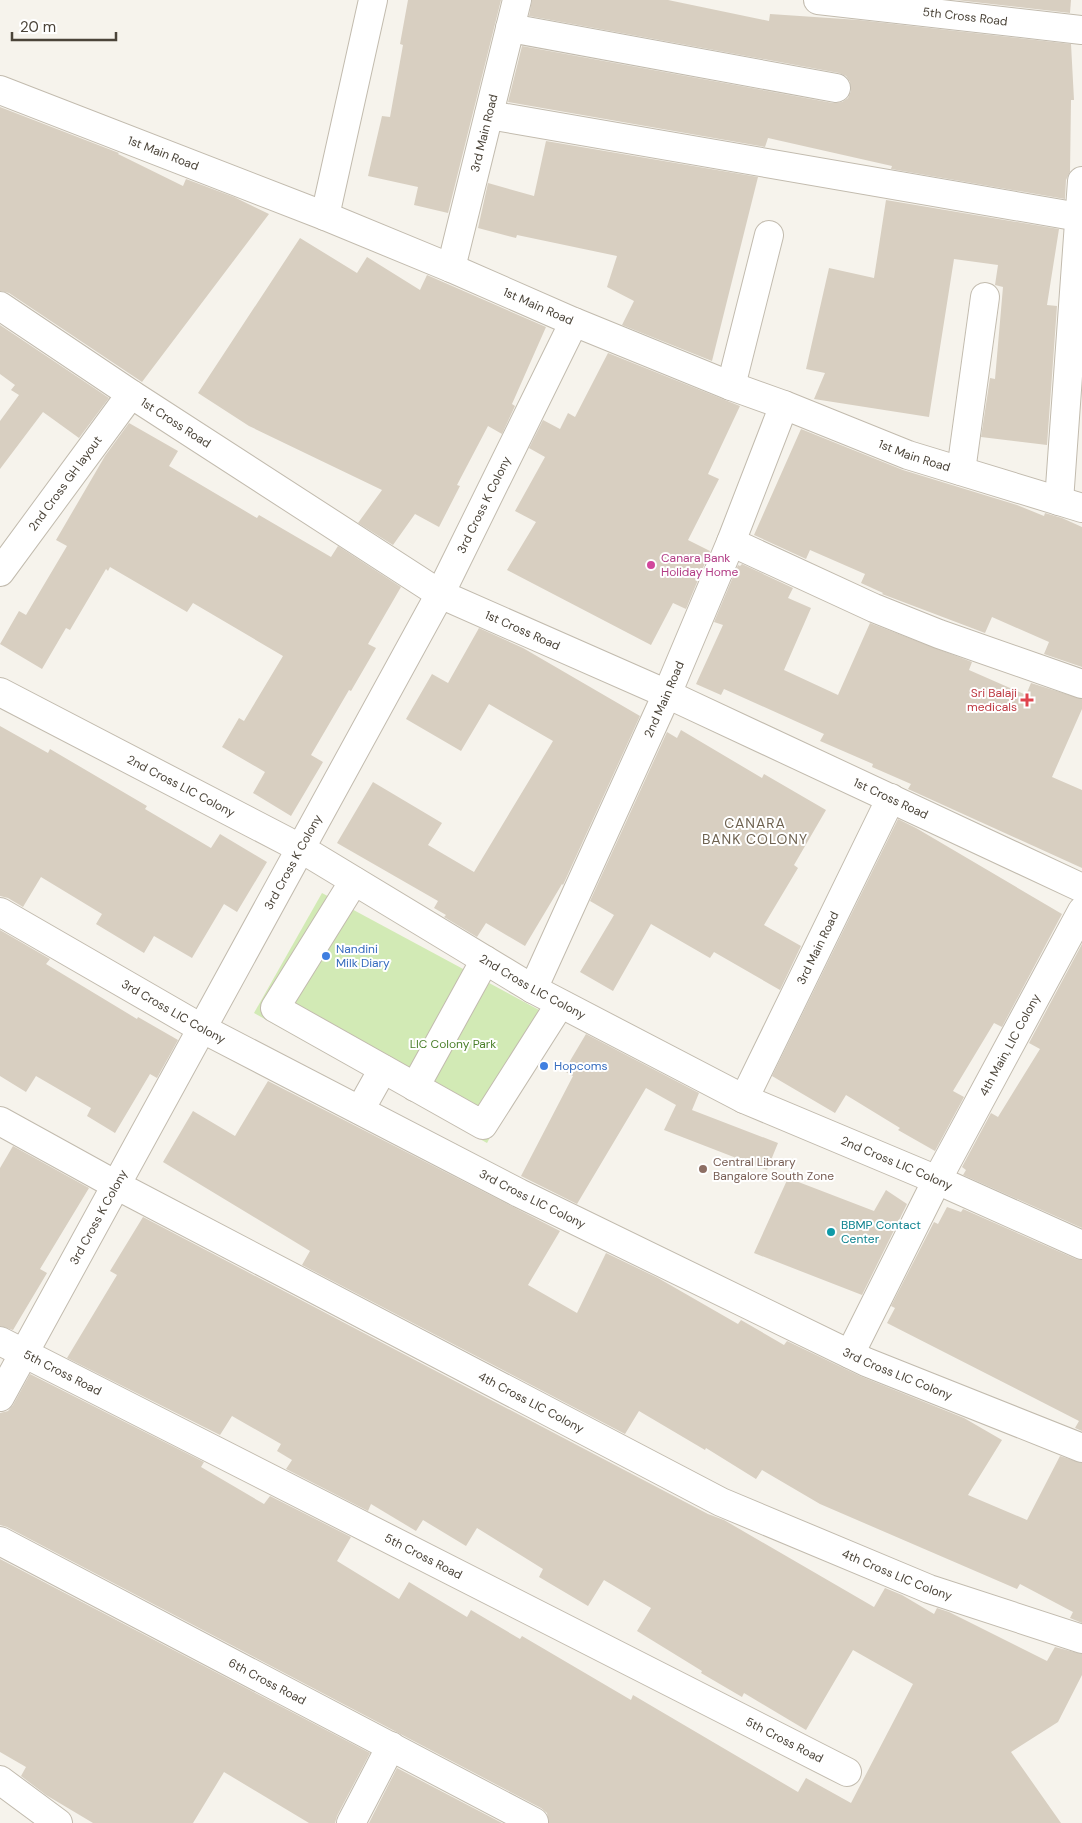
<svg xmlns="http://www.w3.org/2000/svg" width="1082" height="1823" viewBox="0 0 1082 1823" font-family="'DM Sans',sans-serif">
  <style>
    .green { fill: #d2eab5 }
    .building { fill: #d8cfc1 }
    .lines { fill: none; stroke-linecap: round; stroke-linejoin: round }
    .minor-casing { stroke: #c2bbae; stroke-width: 30 }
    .tertiary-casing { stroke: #c2bbae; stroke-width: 30 }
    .minor { stroke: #fff; stroke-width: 28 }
    .tertiary { stroke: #fff; stroke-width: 28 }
    .hotel-dot { fill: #d1479c; stroke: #fff; stroke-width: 2 }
    .health-dot { fill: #e0444e; stroke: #fff; stroke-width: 2 }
    .shop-dot { fill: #3f7fe0; stroke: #fff; stroke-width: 2 }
    .education-dot { fill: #8d6e63; stroke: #fff; stroke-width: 2 }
    .culture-dot { fill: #0f9aa8; stroke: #fff; stroke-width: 2 }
    .labels { text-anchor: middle; stroke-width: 4; stroke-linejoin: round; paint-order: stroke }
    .street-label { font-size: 12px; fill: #4b4439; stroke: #fff }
    .hotel-label { font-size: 12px; fill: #b23c85; stroke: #fff; text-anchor: start }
    .health-label { font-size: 12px; fill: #be3a42; stroke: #fff; text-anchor: end }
    .shop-label { font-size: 12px; fill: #366cbe; stroke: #fff; text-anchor: start }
    .park-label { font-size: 12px; fill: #4a7f2a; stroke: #fff }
    .education-label { font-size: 12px; fill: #785e54; stroke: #fff; text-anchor: start }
    .culture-label { font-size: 12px; fill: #0d838f; stroke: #fff; text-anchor: start }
    .neighbourhood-label { font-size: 14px; letter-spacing: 1px; fill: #6e6250; stroke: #fff }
  </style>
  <rect width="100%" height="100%" fill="#f6f3ec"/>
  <polygon class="green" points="322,893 554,1018 487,1143 254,1013"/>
  <g class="building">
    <polygon points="408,0 501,0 448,213 414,205 418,187 368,176 382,116 390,117 403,45 400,44"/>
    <polygon points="532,0 668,0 769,21 770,14 859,20 1071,44 1074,100 1071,100 1070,172 1066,180 1065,199 891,169 892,166 768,138 765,147 508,102 522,46 833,103 842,102 848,98 851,91 850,82 846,76 839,73 529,16"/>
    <polygon points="956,0 1071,0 1070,13"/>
    <polygon points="0,107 119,153 118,154 183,186 186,179 234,197 269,214 142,382 9,293 0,291"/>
    <polygon points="546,141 758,177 712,361 622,325 634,301 607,287 617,256 517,235 516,238 478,228 488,183 534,196"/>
    <polygon points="886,200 1059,229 1047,305 1057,306 1047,445 981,437 990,378 995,379 1003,287 995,285 998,265 954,259 929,417 814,399 825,373 806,369 829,268 874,278"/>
    <polygon points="300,238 357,273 367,257 420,290 427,275 546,327 512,404 515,406 502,434 488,426 457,485 460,486 439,527 415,514 393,545 358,523 382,490 249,426 198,393"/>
    <polygon points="0,325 109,398 79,438 43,412 0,469 0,421 19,395 11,390 15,385 0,374"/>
    <polygon points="608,353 740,406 708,474 719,479 688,540 710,551 686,609 673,603 651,645 507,570 536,522 515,511 545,457 529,448 543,420 560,429 568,413 575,417"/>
    <polygon points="129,423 178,451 169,466 257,518 259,515 331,557 338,546 401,587 368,644 376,648 351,691 349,690 311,755 323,762 291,816 253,793 265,772 222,747 239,718 244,721 283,656 193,603 187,612 110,567 108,571 106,569 70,630 66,628 42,669 0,644 19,611 26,615 67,546 56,540 105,456"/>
    <polygon points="801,429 903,470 1017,505 1044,516 1045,513 1062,518 1082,527 1082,667 1044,654 1049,642 992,617 985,633 882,594 883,593 861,583 865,574 810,550 806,559 754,535"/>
    <polygon points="742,564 793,588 788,598 811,608 784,670 838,695 870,623 972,662 969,670 1026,695 1031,683 1082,699 1082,709 1052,777 1082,790 1082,868 908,789 911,784 872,767 873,764 820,741 824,734 724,689 721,695 696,684 723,625 714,622 738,565 740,566"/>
    <polygon points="479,628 523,648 640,716 563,885 562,884 525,946 486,923 477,937 444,917 446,915 434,908 438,901 337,843 373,782 442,823 428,845 474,872 553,741 489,704 461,751 406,719 432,674 448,683"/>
    <polygon points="0,726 48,753 50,749 147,806 145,809 211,848 220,834 267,862 237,912 224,904 192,958 154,936 144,953 96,924 102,914 41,877 23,907 8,898 0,896"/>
    <polygon points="681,730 762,778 764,774 826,810 794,865 798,868 764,925 801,946 780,990 714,952 710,958 651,924 613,991 580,972 614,915 590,901 667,732 677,738"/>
    <polygon points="898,819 916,828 1062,914 1002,1027 994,1023 953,1091 964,1097 935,1151 898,1130 900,1128 846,1095 835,1113 772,1076"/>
    <polygon points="0,930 50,959 46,964 137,1019 138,1017 178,1040 157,1078 150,1074 115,1133 87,1116 91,1108 36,1076 26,1092 0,1076"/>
    <polygon points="1082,944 1082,1228 963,1175 966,1170 962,1167 991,1113 998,1117 1040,1049 1029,1043"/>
    <polygon points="586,1034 699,1093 692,1110 778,1143 767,1170 664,1130 676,1105 646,1088 577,1204 521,1176 573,1076 564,1071"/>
    <polygon points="268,1081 560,1231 528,1285 577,1313 606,1253 658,1278 738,1324 741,1320 784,1345 787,1341 860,1376 964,1418 1002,1440 968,1495 1027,1520 1060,1456 1082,1463 1082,1623 1070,1618 1073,1612 1020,1584 1017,1589 820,1504 762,1470 756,1479 706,1448 705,1450 639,1411 625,1434 302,1265 310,1251 163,1162 193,1111 235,1136"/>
    <polygon points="13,1146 89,1188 40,1269 47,1273 13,1330 0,1326 0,1168"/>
    <polygon points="788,1178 874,1211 886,1190 907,1204 862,1295 754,1253"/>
    <polygon points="947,1207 961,1212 963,1209 1076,1259 1082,1260 1082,1431 1075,1428 1079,1421 887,1323 895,1308 891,1306 934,1222 938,1224"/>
    <polygon points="143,1217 708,1514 724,1520 874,1607 885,1588 902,1595 934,1614 937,1608 949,1612 1047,1661 1055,1647 1082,1654 1082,1675 1058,1722 1011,1752 1061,1823 549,1823 547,1813 541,1808 7,1527 0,1525 0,1413 8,1411 13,1405 30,1374 204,1462 201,1467 264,1504 270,1496 351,1537 337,1561 399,1599 409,1582 467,1617 471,1610 520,1639 522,1636 631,1700 633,1695 798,1792 806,1778 851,1803 913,1684 853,1650 806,1730 744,1693 742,1697 701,1673 702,1671 637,1631 651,1608 604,1580 588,1606 539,1577 543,1569 477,1528 466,1546 423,1520 416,1531 371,1504 368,1511 286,1469 292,1460 277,1451 281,1444 232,1416 220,1435 67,1358 117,1275 110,1271"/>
    <polygon points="0,1559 370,1753 337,1816 335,1823 309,1823 224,1772 193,1823 93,1823 46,1795 21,1776 26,1767 0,1752"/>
    <polygon points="397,1768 502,1823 369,1823"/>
  </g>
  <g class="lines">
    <g class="minor-casing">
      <g id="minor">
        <path id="s1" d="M818 0 1082 30"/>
        <polyline points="510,28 836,88"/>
        <polyline points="489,115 1079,217"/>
        <polyline points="325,216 373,0"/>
        <path id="s2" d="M451 268 517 0"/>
        <path id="s3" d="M0 306 131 394 440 594 667 694 1082 888"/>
        <polyline points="731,386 769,235"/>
        <polyline points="961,471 985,297"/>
        <polyline points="1059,501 1082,181"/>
        <polyline points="731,542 874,608 939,634 1082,684"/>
        <path id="s4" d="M0 572 131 394"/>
        <path id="s5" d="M0 692 300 848 533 989 744 1099 937 1180 1082 1245"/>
        <polyline points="354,881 275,1008 483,1125 560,1004"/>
        <path id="s6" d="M0 912 201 1028 519 1193 866 1362 1082 1448"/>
        <path id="s7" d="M533 989 667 694 731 542 784 405"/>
        <polyline points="415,1087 485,960"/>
        <path id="s8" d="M744 1099 891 798"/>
        <polyline points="360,1110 383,1069"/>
        <path id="s9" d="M0 1121 116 1185 721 1502 929 1589 1082 1639"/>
        <path id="s10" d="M0 1341 847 1772"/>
        <path id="s11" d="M850 1354 937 1180 1082 911"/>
        <path id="s12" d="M0 1397 440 594 574 322"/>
        <path id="s13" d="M0 1541 534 1822 533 1823"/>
        <polyline points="0,1780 58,1823"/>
        <polyline points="351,1823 391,1746"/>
      </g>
    </g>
    <g class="tertiary-casing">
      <g id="tertiary">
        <path id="s14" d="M0 90 325 216 451 268 574 322 731 386 784 405 908 455 1082 508"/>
      </g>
    </g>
    <use href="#minor" class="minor"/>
    <use href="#tertiary" class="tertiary"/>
  </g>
  <circle class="hotel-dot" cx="651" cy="565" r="5"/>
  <path class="health-dot" d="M1024.5 692.5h5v5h5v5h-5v5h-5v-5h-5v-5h5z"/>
  <g class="shop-dot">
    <circle cx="326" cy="956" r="5"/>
    <circle cx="544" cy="1066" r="5"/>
  </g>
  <circle class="education-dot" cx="703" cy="1169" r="5"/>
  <circle class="culture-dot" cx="831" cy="1232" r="5"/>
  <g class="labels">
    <g class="street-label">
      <text dy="4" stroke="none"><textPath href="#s1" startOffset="148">5th Cross Road</textPath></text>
      <text dy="4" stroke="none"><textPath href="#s2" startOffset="139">3rd Main Road</textPath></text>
      <text dy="4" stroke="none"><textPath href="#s14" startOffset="175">1st Main Road</textPath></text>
      <text dy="4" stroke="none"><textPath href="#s14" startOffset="580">1st Main Road</textPath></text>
      <text dy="4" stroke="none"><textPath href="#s3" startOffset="211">1st Cross Road</textPath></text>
      <text dy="4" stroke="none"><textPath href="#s14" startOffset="985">1st Main Road</textPath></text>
      <text dy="4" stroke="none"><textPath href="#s4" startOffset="110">2nd Cross GH layout</textPath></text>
      <text dy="4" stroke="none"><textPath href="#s12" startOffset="1015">3rd Cross K Colony</textPath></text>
      <text dy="4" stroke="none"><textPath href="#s3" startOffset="616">1st Cross Road</textPath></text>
      <text dy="4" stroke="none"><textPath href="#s7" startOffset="318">2nd Main Road</textPath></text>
      <text dy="4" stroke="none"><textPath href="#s5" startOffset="204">2nd Cross LIC Colony</textPath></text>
      <text dy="4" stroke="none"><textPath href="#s3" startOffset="1021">1st Cross Road</textPath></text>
      <text dy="4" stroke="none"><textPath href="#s12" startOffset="610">3rd Cross K Colony</textPath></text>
      <text dy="4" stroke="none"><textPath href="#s8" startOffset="168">3rd Main Road</textPath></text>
      <text dy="4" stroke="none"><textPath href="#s5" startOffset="609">2nd Cross LIC Colony</textPath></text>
      <text dy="4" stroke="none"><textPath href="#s6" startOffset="200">3rd Cross LIC Colony</textPath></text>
      <text dy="4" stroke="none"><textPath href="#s11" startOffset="348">4th Main, LIC Colony</textPath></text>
      <text dy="4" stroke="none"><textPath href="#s5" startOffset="1014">2nd Cross LIC Colony</textPath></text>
      <text dy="4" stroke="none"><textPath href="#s6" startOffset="605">3rd Cross LIC Colony</textPath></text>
      <text dy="4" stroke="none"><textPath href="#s12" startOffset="205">3rd Cross K Colony</textPath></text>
      <text dy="4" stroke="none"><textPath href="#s10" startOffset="70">5th Cross Road</textPath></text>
      <text dy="4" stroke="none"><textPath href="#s6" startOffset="1010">3rd Cross LIC Colony</textPath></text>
      <text dy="4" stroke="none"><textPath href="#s9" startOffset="601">4th Cross LIC Colony</textPath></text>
      <text dy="4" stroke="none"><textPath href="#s10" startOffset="475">5th Cross Road</textPath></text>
      <text dy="4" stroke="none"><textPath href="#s9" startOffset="1006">4th Cross LIC Colony</textPath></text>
      <text dy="4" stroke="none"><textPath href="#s13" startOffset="302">6th Cross Road</textPath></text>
      <text dy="4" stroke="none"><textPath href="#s10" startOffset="880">5th Cross Road</textPath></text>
    </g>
    <g class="hotel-label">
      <text x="661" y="562">Canara Bank<tspan x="661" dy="14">Holiday Home</tspan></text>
    </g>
    <g class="health-label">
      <text x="1017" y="697">Sri Balaji<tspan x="1017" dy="14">medicals</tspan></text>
    </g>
    <g class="shop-label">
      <text x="336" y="953">Nandini<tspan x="336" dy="14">Milk Diary</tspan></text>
      <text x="554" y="1070">Hopcoms</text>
    </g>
    <g class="park-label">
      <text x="453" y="1048">LIC Colony Park</text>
    </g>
    <g class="education-label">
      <text x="713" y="1166">Central Library<tspan x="713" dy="14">Bangalore South Zone</tspan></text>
    </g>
    <g class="culture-label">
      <text x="841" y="1229">BBMP Contact<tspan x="841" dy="14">Center</tspan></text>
    </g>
    <g class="neighbourhood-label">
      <text x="755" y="828">CANARA<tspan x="755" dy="16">BANK COLONY</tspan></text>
    </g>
  </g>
  <path d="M12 32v8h104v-8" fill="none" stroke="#4b4439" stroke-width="2.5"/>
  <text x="20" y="32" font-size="15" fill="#4b4439" stroke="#ffffff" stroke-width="4" paint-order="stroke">20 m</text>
</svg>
